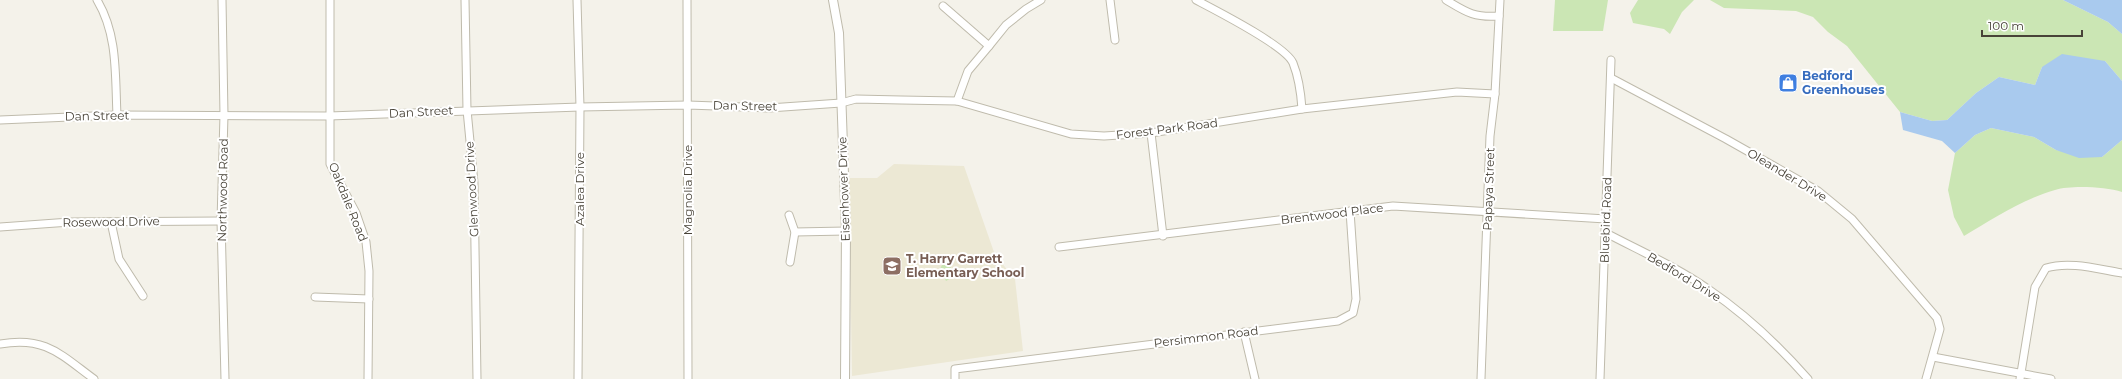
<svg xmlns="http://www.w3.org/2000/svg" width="2122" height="379" viewBox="0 0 2122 379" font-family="Montserrat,sans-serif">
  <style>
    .education { fill: #ece8d4 }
    .green { fill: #cbe6b4 }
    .water { fill: #a9caee }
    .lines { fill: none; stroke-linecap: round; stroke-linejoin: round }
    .minor-casing { stroke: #bfbbac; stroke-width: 9 }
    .tertiary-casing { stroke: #bfbbac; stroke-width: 10 }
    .minor { stroke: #fff; stroke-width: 7 }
    .tertiary { stroke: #fff; stroke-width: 8 }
    .labels { text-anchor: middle; stroke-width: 4; stroke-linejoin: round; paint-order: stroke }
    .shop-label { font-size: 12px; font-weight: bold; fill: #366cbe; stroke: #fff; text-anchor: start }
    .street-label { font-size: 12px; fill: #484338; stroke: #fff }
    .education-label { font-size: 12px; font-weight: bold; fill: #785e54; stroke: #fff; text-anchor: start }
  </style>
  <rect width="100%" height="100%" fill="#f4f2ea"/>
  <polygon class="education" points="894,164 964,166 995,255 1015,279 1023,351 852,376 849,178 877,178"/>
  <g class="green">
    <polygon points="1555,0 1608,0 1603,31 1553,31"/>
    <polygon points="1638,0 1694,0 1682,12 1670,34 1664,29 1633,23 1630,13"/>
    <polygon points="1710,0 2063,0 2108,22 2122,34 2122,81 2105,61 2042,67 2035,85 1999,77 1976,93 1947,120 1932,121 1900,112 1847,46 1828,32 1813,17 1796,11 1724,8"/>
    <path d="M1991 128 2034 137 2056 150 2102 157 2122 140V192C2105 187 2072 185 2055 190 2023 199 1992 219 1964 236L1954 217 1948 190 1955 153 1975 135Z"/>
    <polygon points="942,265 949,265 954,272 953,277 946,281 940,269"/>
  </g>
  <g class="water">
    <polygon points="2063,0 2122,0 2122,34 2108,22"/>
    <polygon points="2062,54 2105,61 2122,81 2122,140 2102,157 2079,158 2056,150 2034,137 1991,128 1975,135 1955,153 1942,141 1903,130 1900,112 1932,121 1947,120 1976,93 1999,77 2035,85 2042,67"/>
  </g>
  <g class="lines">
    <g class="minor-casing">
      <g id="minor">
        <path d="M97 0C118 35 115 75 117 115"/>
        <polyline points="222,0 224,115 221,221 225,379"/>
        <polyline points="330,0 330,164 356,213 366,242 369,271 368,379"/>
        <polyline points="465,0 467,110 474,183 477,379"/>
        <polyline points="577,0 580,107 578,379"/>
        <polyline points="687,0 688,379"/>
        <polyline points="1110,0 1115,40"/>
        <path d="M1196 0C1215 10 1286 46 1293 63 1299 78 1301 94 1302 109"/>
        <path d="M1446 0C1466 12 1474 18 1499 16"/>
        <polyline points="943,6 989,46"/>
        <polyline points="1611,78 1726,139 1818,191 1852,219 1937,318 1940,329 1926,379"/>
        <polyline points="957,101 968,71 989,46 1006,25 1026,9 1041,0"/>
        <polyline points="0,120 117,115 329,116 580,107 688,105 769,108 841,103 856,99 901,100 957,101 1071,134 1104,136 1151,133 1302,109 1457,92 1495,94"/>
        <polyline points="1151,133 1163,236"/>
        <polyline points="789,215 795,232 790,262"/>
        <polyline points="111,222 119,259 143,296"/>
        <polyline points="0,227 70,222 221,221"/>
        <polyline points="795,232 846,231"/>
        <path d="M1606 233C1640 251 1677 267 1708 289 1745 314 1779 346 1808 379"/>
        <polyline points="1059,247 1393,206 1606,219"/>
        <polyline points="315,297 369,299"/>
        <polyline points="1244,332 1255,379"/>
        <path d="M0 344C45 336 60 354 94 379"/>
        <polyline points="1933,357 2051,379"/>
        <polyline points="955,379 955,369 1338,321 1353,313 1356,299 1350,211"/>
        <polyline points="1481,379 1490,136 1495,94 1500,0"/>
        <polyline points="1600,379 1611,60"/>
        <path d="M2020 379 2035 287 2046 268C2070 261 2097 269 2122 273"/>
      </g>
    </g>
    <g class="tertiary-casing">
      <polyline id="tertiary" points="833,0 839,33 846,231 845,379"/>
    </g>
    <use href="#minor" class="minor"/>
    <use href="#tertiary" class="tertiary"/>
  </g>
  <defs>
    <g id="shop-square" transform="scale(1)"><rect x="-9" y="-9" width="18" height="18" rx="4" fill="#3f7fe0" stroke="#fff"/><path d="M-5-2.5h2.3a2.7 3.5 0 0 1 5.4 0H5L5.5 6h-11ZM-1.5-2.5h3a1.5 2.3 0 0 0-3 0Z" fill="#fff"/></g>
    <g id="school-square" transform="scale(1)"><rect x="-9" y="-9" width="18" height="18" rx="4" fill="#8d6e63" stroke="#fff"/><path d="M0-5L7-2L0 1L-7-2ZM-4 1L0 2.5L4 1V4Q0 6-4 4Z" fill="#fff"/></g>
  </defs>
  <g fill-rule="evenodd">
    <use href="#shop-square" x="1788" y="83"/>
    <use href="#school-square" x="892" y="266"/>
  </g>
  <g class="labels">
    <g class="shop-label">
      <text x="1802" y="80">Bedford<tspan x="1802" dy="14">Greenhouses</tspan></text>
    </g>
    <g class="street-label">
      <text transform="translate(745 106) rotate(1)" y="4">Dan Street</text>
      <text transform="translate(421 112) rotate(-3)" y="4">Dan Street</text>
      <text transform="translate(97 116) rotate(-1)" y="4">Dan Street</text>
      <text transform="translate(1167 129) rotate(-7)" y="4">Forest Park Road</text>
      <text transform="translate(1787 175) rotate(31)" y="4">Oleander Drive</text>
      <text transform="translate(472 189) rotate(-93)" y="4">Glenwood Drive</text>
      <text transform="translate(580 189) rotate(-90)" y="4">Azalea Drive</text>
      <text transform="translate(844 189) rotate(-92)" y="4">Eisenhower Drive</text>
      <text transform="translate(1489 189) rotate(-88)" y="4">Papaya Street</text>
      <text transform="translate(223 190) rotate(-89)" y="4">Northwood Road</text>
      <text transform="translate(688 190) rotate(-90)" y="4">Magnolia Drive</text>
      <text transform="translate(348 202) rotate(68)" y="4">Oakdale Road</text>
      <text transform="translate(1332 214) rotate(-7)" y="4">Brentwood Place</text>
      <text transform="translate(1606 220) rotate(-88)" y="4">Bluebird Road</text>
      <text transform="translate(111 222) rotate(-1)" y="4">Rosewood Drive</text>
      <text transform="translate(1684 277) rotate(31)" y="4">Bedford Drive</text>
      <text transform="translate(1206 337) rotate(-7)" y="4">Persimmon Road</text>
    </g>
    <g class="education-label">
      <text x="906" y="263">T. Harry Garrett<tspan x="906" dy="14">Elementary School</tspan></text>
    </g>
  </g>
  <path d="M1982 30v6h100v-6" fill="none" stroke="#484338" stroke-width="2"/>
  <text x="1988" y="30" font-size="12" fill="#484338" stroke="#ffffff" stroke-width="3" paint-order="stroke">100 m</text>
</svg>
